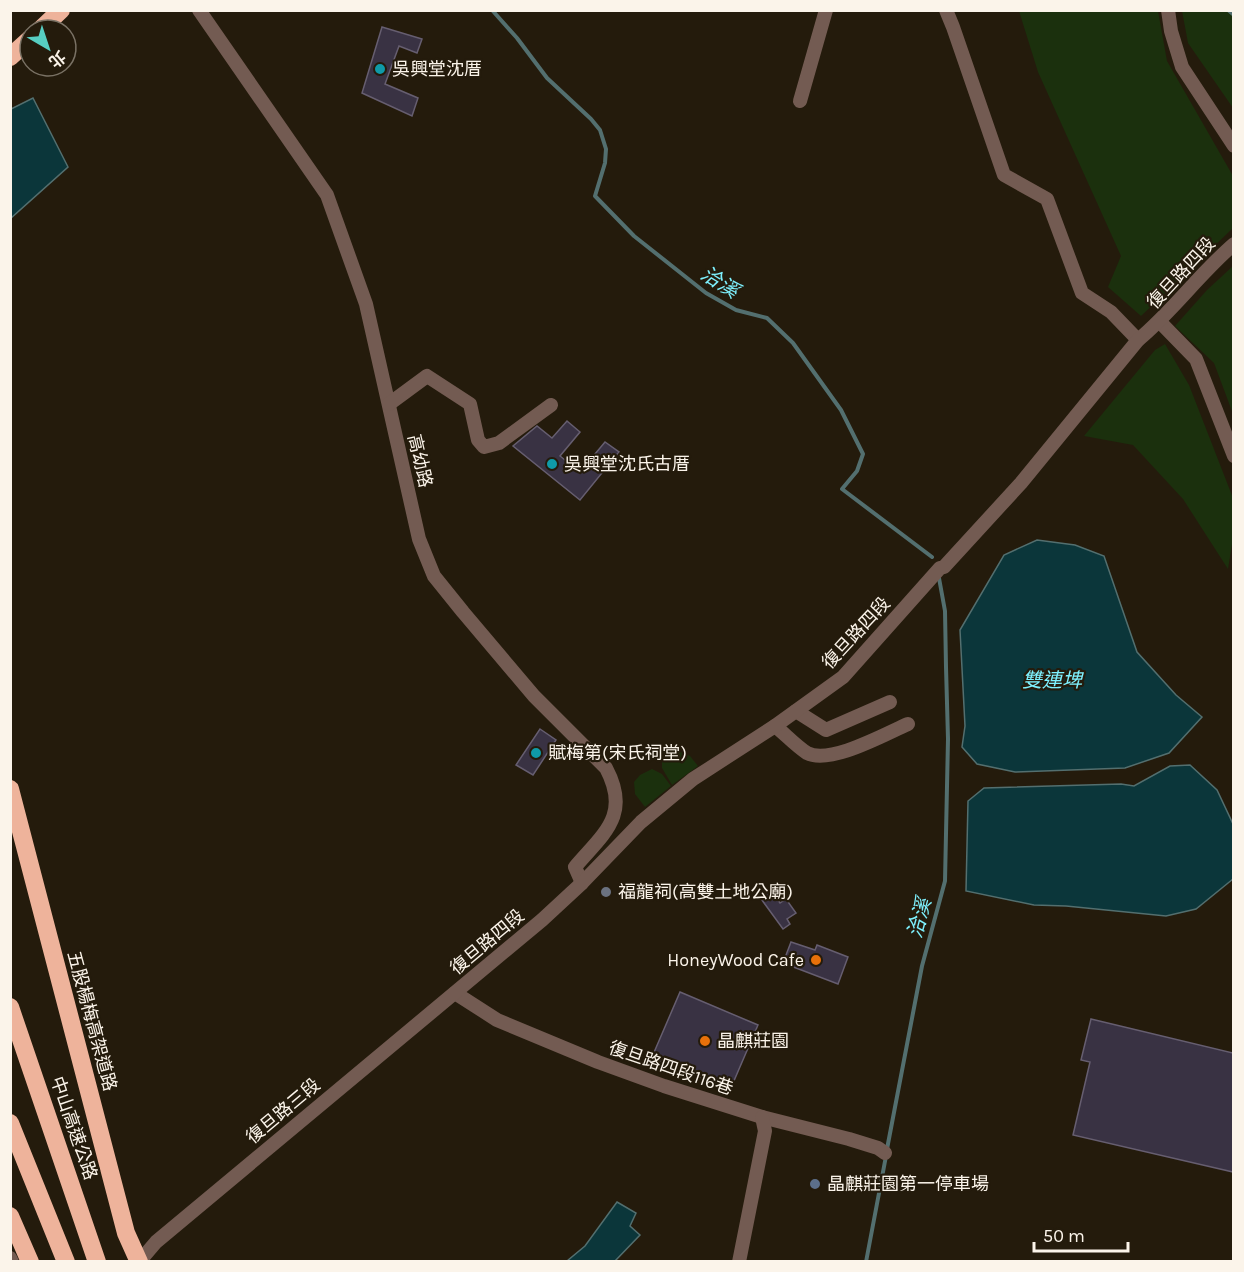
<svg xmlns="http://www.w3.org/2000/svg" width="1244" height="1272" viewBox="0 0 1244 1272" font-family="Karla,'Noto Sans TC',sans-serif">
  <style>
    .green { fill: #1b300d }
    .water { fill: #0b363a; stroke: #536f6f; stroke-width: 1.5 }
    .lines { fill: none; stroke-linecap: round; stroke-linejoin: round }
    .stream { stroke: #536f6f; stroke-width: 4 }
    .building { fill: #393243; stroke: #665e70; stroke-width: 1.5 }
    .minor { stroke: #735b52; stroke-width: 14 }
    .highway { stroke: #eeb39b; stroke-width: 18 }
    .culture-dot { fill: #0f9aa8; stroke: #241b0c; stroke-width: 2 }
    .worship-dot { fill: #6b7280; stroke: #241b0c; stroke-width: 2 }
    .food-dot { fill: #e8710a; stroke: #241b0c; stroke-width: 2 }
    .service-dot { fill: #5c6f8a; stroke: #241b0c; stroke-width: 2 }
    .labels { text-anchor: middle; stroke-width: 4.5; stroke-linejoin: round; paint-order: stroke }
    .poi-label { font-size: 18px; fill: #fbf4ea; stroke: #241b0c; text-anchor: start }
    .street-label { font-size: 18px; fill: #fbf4ea; stroke: #241b0c }
    .water-label { font-size: 20px; font-style: italic; fill: #7ef1fe; stroke: #241b0c }
  </style>
  <rect width="100%" height="100%" fill="#241b0c"/>
  <g class="green">
    <polygon points="1019,11 1158,11 1167,61 1233,176 1233,228 1141,316 1108,287 1121,256 1038,72"/>
    <polygon points="1182,11 1233,11 1233,108 1188,43"/>
    <polygon points="1233,266 1233,414 1214,363 1175,326 1207,290"/>
    <polygon points="1165,344 1189,385 1233,498 1233,538 1228,569 1183,499 1133,445 1084,436 1155,350"/>
    <polygon points="679,751 690,756 698,766 672,785 662,768 662,762"/>
    <polygon points="652,769 662,774 671,786 645,807 635,794 634,782 640,775"/>
  </g>
  <g class="water">
    <polygon points="33,98 68,167 11,218 11,109"/>
    <polygon points="1037,540 1075,545 1104,556 1137,652 1176,695 1202,717 1169,753 1125,768 1015,772 977,764 962,747 965,726 960,630 1004,555"/>
    <polygon points="1190,765 1217,790 1233,824 1233,879 1196,909 1166,916 1066,906 1034,905 966,891 968,801 984,788 1121,784 1134,786 1170,766"/>
    <polygon points="617,1202 636,1213 630,1226 640,1235 615,1261 567,1261 585,1246"/>
  </g>
  <g class="lines">
    <g class="stream">
      <polyline points="492,10 517,38 547,78 591,119 600,130 606,149 605,163 595,196 634,236 706,293 736,310 767,318 793,343 841,410 863,454 857,471 842,489 932,557"/>
      <polyline points="1228,10 1234,15"/>
      <polyline points="887,1149 922,966 945,881 948,739 946,667 945,611 939,578"/>
      <polyline points="866,1262 886,1156"/>
    </g>
  </g>
  <g class="building">
    <polygon points="382,27 422,39 417,53 399,46 385,84 418,98 412,116 362,93"/>
    <polygon points="567,421 580,432 560,456 580,472 605,442 619,452 580,500 513,446 537,426 552,438"/>
    <polygon points="540,729 556,740 533,775 516,765"/>
    <polygon points="769,888 780,903 786,899 796,913 787,919 790,924 783,929 759,896"/>
    <polygon points="791,942 815,950 817,945 848,957 838,984 783,963"/>
    <polygon points="680,992 758,1025 730,1090 652,1057"/>
    <polygon points="1091,1019 1233,1053 1233,1172 1073,1135 1090,1062 1081,1060"/>
  </g>
  <g class="lines">
    <g class="minor">
      <path d="M199 10 327 195 366 304 419 539 434 576 463 612 534 696 606 768C631 815 604 833 575 867L582 883"/>
      <polyline points="946,10 953,27 1004,175 1047,199 1082,293 1111,312 1138,340"/>
      <polyline points="1168,10 1171,31 1182,67 1234,146"/>
      <polyline points="800,101 826,10"/>
      <polyline points="1160,322 1196,359 1234,456"/>
      <polyline points="389,404 427,376 470,404 478,440 484,447 499,443 551,405"/>
      <polyline points="796,711 826,730 890,702"/>
      <path d="M775 726C785 734 796 746 807 753 830 765 885 734 908 724"/>
      <polyline points="455,993 497,1020 598,1062 664,1086 762,1117 849,1139 878,1148 885,1153"/>
      <polyline points="10,1258 12,1262"/>
      <path d="M139 1262 156 1242 542 920 582 883 641 822 693 779 775 726 843 677 940 568 944 567 1021 483 1138 340C1173 311 1199 274 1234 244"/>
      <polyline points="739,1262 765,1131 762,1117"/>
    </g>
    <g class="highway">
      <polyline points="40,30 61,10"/>
      <polyline points="10,57 30,39"/>
      <polyline points="10,789 126,1233 139,1262"/>
      <polyline points="10,1007 97,1262"/>
      <polyline points="10,1123 66,1262"/>
      <polyline points="10,1216 30,1262"/>
    </g>
  </g>
  <g class="culture-dot">
    <circle cx="380" cy="69" r="6"/>
    <circle cx="552" cy="464" r="6"/>
    <circle cx="536" cy="753" r="6"/>
  </g>
  <circle class="worship-dot" cx="606" cy="892" r="6"/>
  <g class="food-dot">
    <circle cx="816" cy="960" r="6"/>
    <circle cx="705" cy="1041" r="6"/>
  </g>
  <circle class="service-dot" cx="815" cy="1184" r="6"/>
  <g class="labels">
    <g class="poi-label">
      <text x="392" y="75">吳興堂沈厝</text>
      <text x="564" y="470">吳興堂沈氏古厝</text>
      <text x="548" y="759">賦梅第(宋氏祠堂)</text>
      <text x="618" y="898">福龍祠(高雙土地公廟)</text>
      <text x="804" y="966" text-anchor="end">HoneyWood Cafe</text>
      <text x="717" y="1047">晶麒莊園</text>
      <text x="827" y="1190">晶麒莊園第一停車場</text>
    </g>
    <g class="street-label">
      <text transform="translate(1181 273) rotate(-47)" y="6">復旦路四段</text>
      <text transform="translate(420 461) rotate(77)" y="6">高幼路</text>
      <text transform="translate(856 633) rotate(-47)" y="6">復旦路四段</text>
      <text transform="translate(487 942) rotate(-40)" y="6">復旦路四段</text>
      <text transform="translate(92 1021) rotate(75)" y="6">五股楊梅高架道路</text>
      <text transform="translate(671 1068) rotate(19)" y="6">復旦路四段116巷</text>
      <text transform="translate(283 1111) rotate(-40)" y="6">復旦路三段</text>
      <text transform="translate(74 1128) rotate(71)" y="6">中山高速公路</text>
    </g>
    <g class="water-label">
      <text transform="translate(720 282) rotate(32)" y="7">洽溪</text>
      <text x="1052" y="687">雙連埤</text>
      <text transform="translate(919 918) rotate(-75)" y="7">洽溪</text>
    </g>
  </g>
  <rect width="1244" height="1272" fill="none" stroke="#fbf4ea" stroke-width="24"/>
  <g transform="translate(48 48) rotate(141)"><circle r="28" fill="#241b0c" stroke="#7a7265" stroke-width="1.5"/>
  <path d="M0-4.5L10 22L0 15L-10 22Z" fill="#57cec2"/>
  <text y="-9" font-size="16" font-weight="bold" text-anchor="middle" fill="#fbf4ea">北</text>
  </g>
  <path d="M1034 1242v9h94v-9" fill="none" stroke="#fbf4ea" stroke-width="3"/>
  <text x="1043" y="1242" font-size="18" fill="#fbf4ea" stroke="#241b0c" stroke-width="4.5" paint-order="stroke">50 m</text>
</svg>
